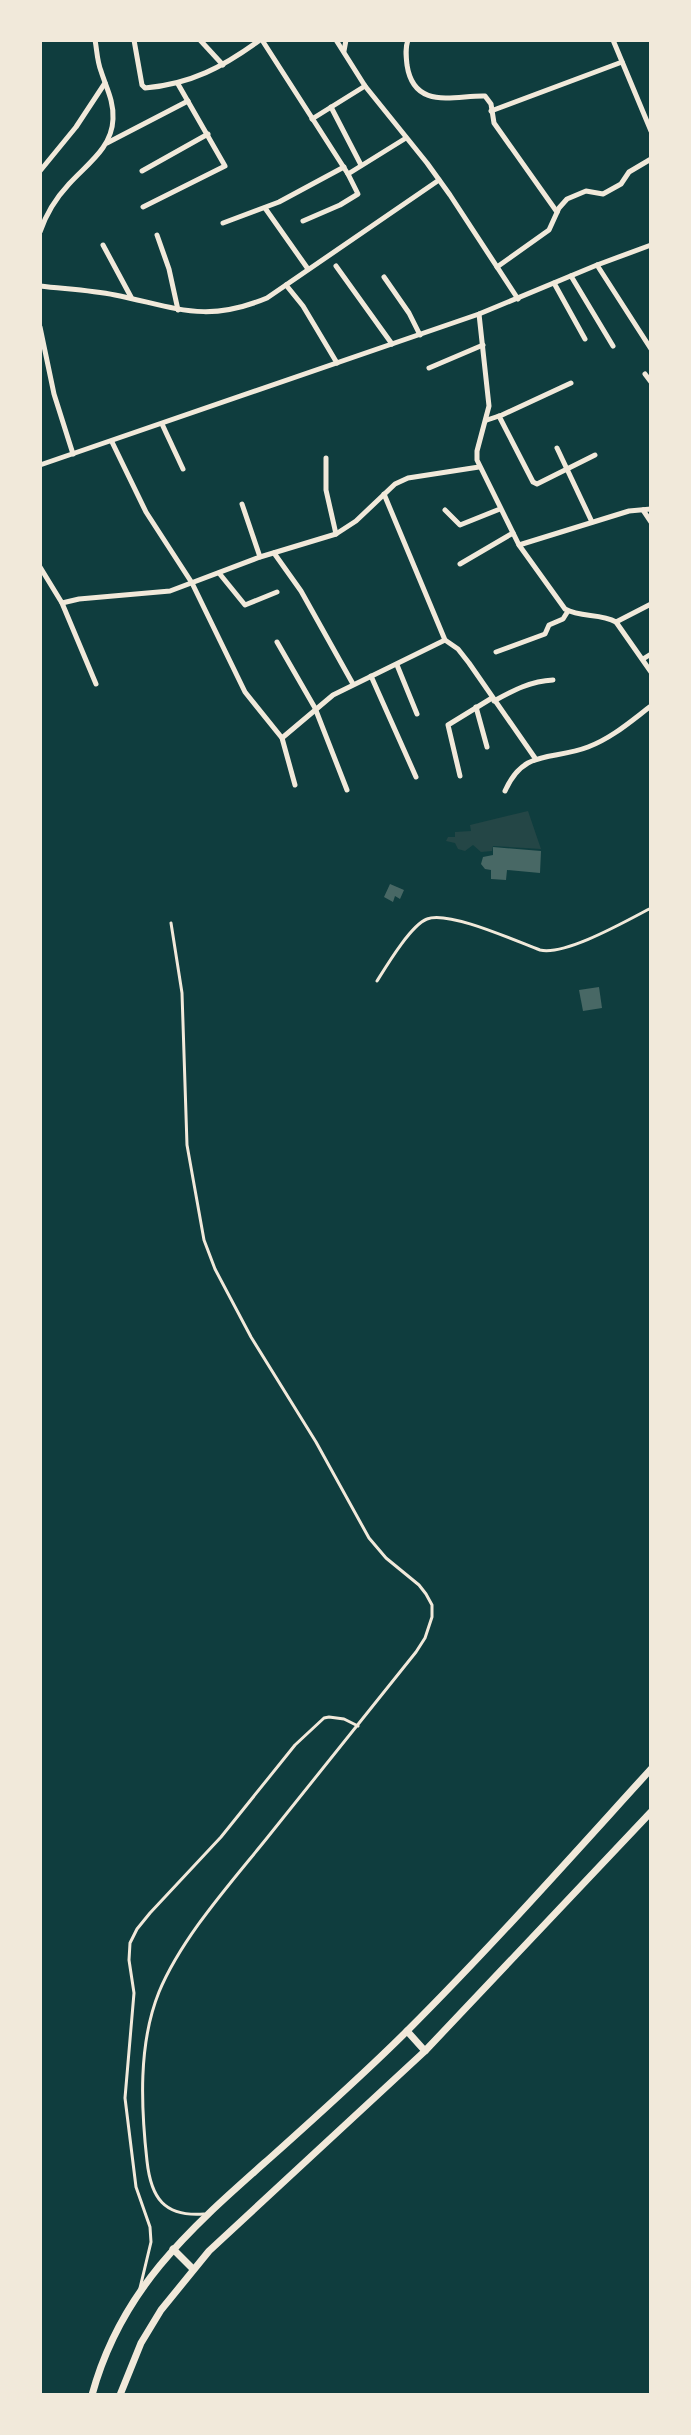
<svg xmlns="http://www.w3.org/2000/svg" width="691" height="2435" viewBox="0 0 691 2435" font-family="'Alegreya Sans',sans-serif">
  <style>
    .green { fill: #244646 }
    .building { fill: #486865 }
    .lines { fill: none; stroke-linecap: round; stroke-linejoin: round }
    .service { stroke: #f1e9da; stroke-width: 3 }
    .minor { stroke: #f1e9da; stroke-width: 5 }
    .tertiary { stroke: #f1e9da; stroke-width: 7 }
  </style>
  <rect width="100%" height="100%" fill="#0f3d3e"/>
  <polygon class="green" points="528,811 541,849 493,846 492,851 481,852 473,845 465,851 458,849 455,843 446,841 448,837 455,837 455,832 471,831 470,825"/>
  <g class="building">
    <polygon points="493,847 541,851 540,873 507,870 506,880 491,879 491,870 485,869 481,864 483,857 493,855"/>
    <polygon points="390,884 404,890 400,899 395,896 393,902 384,897"/>
    <polygon points="599,987 602,1008 583,1011 579,990"/>
  </g>
  <g class="lines">
    <g class="service">
      <path d="M171 923 182 993 187 1145 204 1240 215 1269 251 1337 316 1442 369 1538 386 1558 419 1585 426 1594 432 1605V1617L425 1638 416 1652C367 1714 317 1776 267 1838 230 1884 182 1937 159 1992 138 2044 141 2107 147 2161 151 2198 164 2217 204 2214"/>
      <path d="M377 981C387 965 411 925 427 919 448 910 518 942 540 950 565 956 626 921 651 908"/>
      <polyline points="140,2288 151,2242 150,2227 136,2187 125,2098 134,1993 129,1960 130,1943 137,1929 150,1913 221,1837 295,1745 324,1718 329,1717 344,1719 358,1726"/>
    </g>
    <g class="minor">
      <path d="M134 40 142 85 145 88C191 84 223 67 260 40"/>
      <polyline points="200,40 223,65"/>
      <polyline points="262,40 348,174 358,194 340,205 303,221"/>
      <polyline points="336,40 365,86 427,163 450,195 518,299"/>
      <path d="M408 40C405 48 406 56 407 65 414 111 455 95 485 96L491 104 494 123 557 212"/>
      <polyline points="613,40 651,131"/>
      <polyline points="344,51 346,40"/>
      <polyline points="331,107 361,165"/>
      <polyline points="491,111 622,62"/>
      <polyline points="312,119 365,86"/>
      <polyline points="107,143 188,101"/>
      <polyline points="40,171 76,127 105,83"/>
      <polyline points="142,171 208,134"/>
      <polyline points="348,174 406,138"/>
      <polyline points="143,207 225,166 178,84"/>
      <polyline points="265,208 308,269"/>
      <polyline points="223,223 279,202 344,167"/>
      <path d="M40 232C46 214 56 198 69 184 87 164 112 148 113 119 114 101 106 87 101 71 97 61 97 50 95 40"/>
      <polyline points="157,235 169,269 178,310"/>
      <polyline points="103,245 131,297"/>
      <polyline points="597,265 651,349"/>
      <polyline points="336,266 392,344"/>
      <polyline points="497,267 549,230 559,208 567,199 586,191 603,194 621,184 629,172 651,159"/>
      <polyline points="571,276 613,346"/>
      <polyline points="384,277 409,313 420,335"/>
      <polyline points="554,283 585,339"/>
      <polyline points="286,285 303,306 337,363"/>
      <path d="M40 286C65 289 90 290 115 295 175 307 205 324 267 298L439 180"/>
      <path d="M479 314 489 406 477 451V460L519 545 565 609C581 618 600 613 616 622L651 672"/>
      <polyline points="40,327 54,394 73,454"/>
      <polyline points="429,368 483,345"/>
      <polyline points="645,374 651,382"/>
      <polyline points="499,416 533,482 537,484 595,455"/>
      <polyline points="487,420 502,415 571,383"/>
      <polyline points="162,424 183,469"/>
      <polyline points="112,442 146,512 192,583 245,692 282,738 295,785"/>
      <polyline points="557,448 592,522"/>
      <polyline points="326,458 326,490 336,534"/>
      <polyline points="40,465 479,314 597,265 651,245"/>
      <polyline points="384,494 445,640 458,649 469,663 535,758"/>
      <polyline points="242,504 260,557"/>
      <polyline points="445,510 460,525 500,509"/>
      <polyline points="643,510 651,522"/>
      <polyline points="519,545 629,511 651,509"/>
      <polyline points="274,553 301,591 353,684"/>
      <polyline points="460,564 513,533"/>
      <polyline points="40,567 62,603 96,684"/>
      <polyline points="219,573 245,605 277,592"/>
      <polyline points="62,603 79,599 170,591 260,557 336,534 356,521 395,484 408,478 479,467"/>
      <polyline points="616,622 651,604"/>
      <polyline points="277,642 315,708 347,790"/>
      <polyline points="496,652 545,634 549,625 563,619 568,611"/>
      <polyline points="643,659 651,654"/>
      <polyline points="397,665 417,714"/>
      <polyline points="371,676 416,777"/>
      <path d="M494 701C514 690 531 681 553 680"/>
      <polyline points="476,707 487,747"/>
      <polyline points="282,738 333,695 445,640"/>
      <polyline points="460,776 448,725 492,698"/>
      <path d="M505 791C524 748 552 761 588 747 612 738 631 721 651 706"/>
    </g>
    <g class="tertiary">
      <polyline points="407,2031 425,2051"/>
      <polyline points="173,2249 193,2269"/>
      <path d="M92 2395C121 2288 191 2228 270 2158 317 2116 364 2074 408 2030 492 1946 571 1857 651 1769"/>
      <polyline points="120,2395 141,2343 161,2310 209,2251 425,2051 651,1812"/>
    </g>
  </g>
  <rect width="691" height="2435" fill="none" stroke="#f1e9da" stroke-width="84"/>
</svg>
